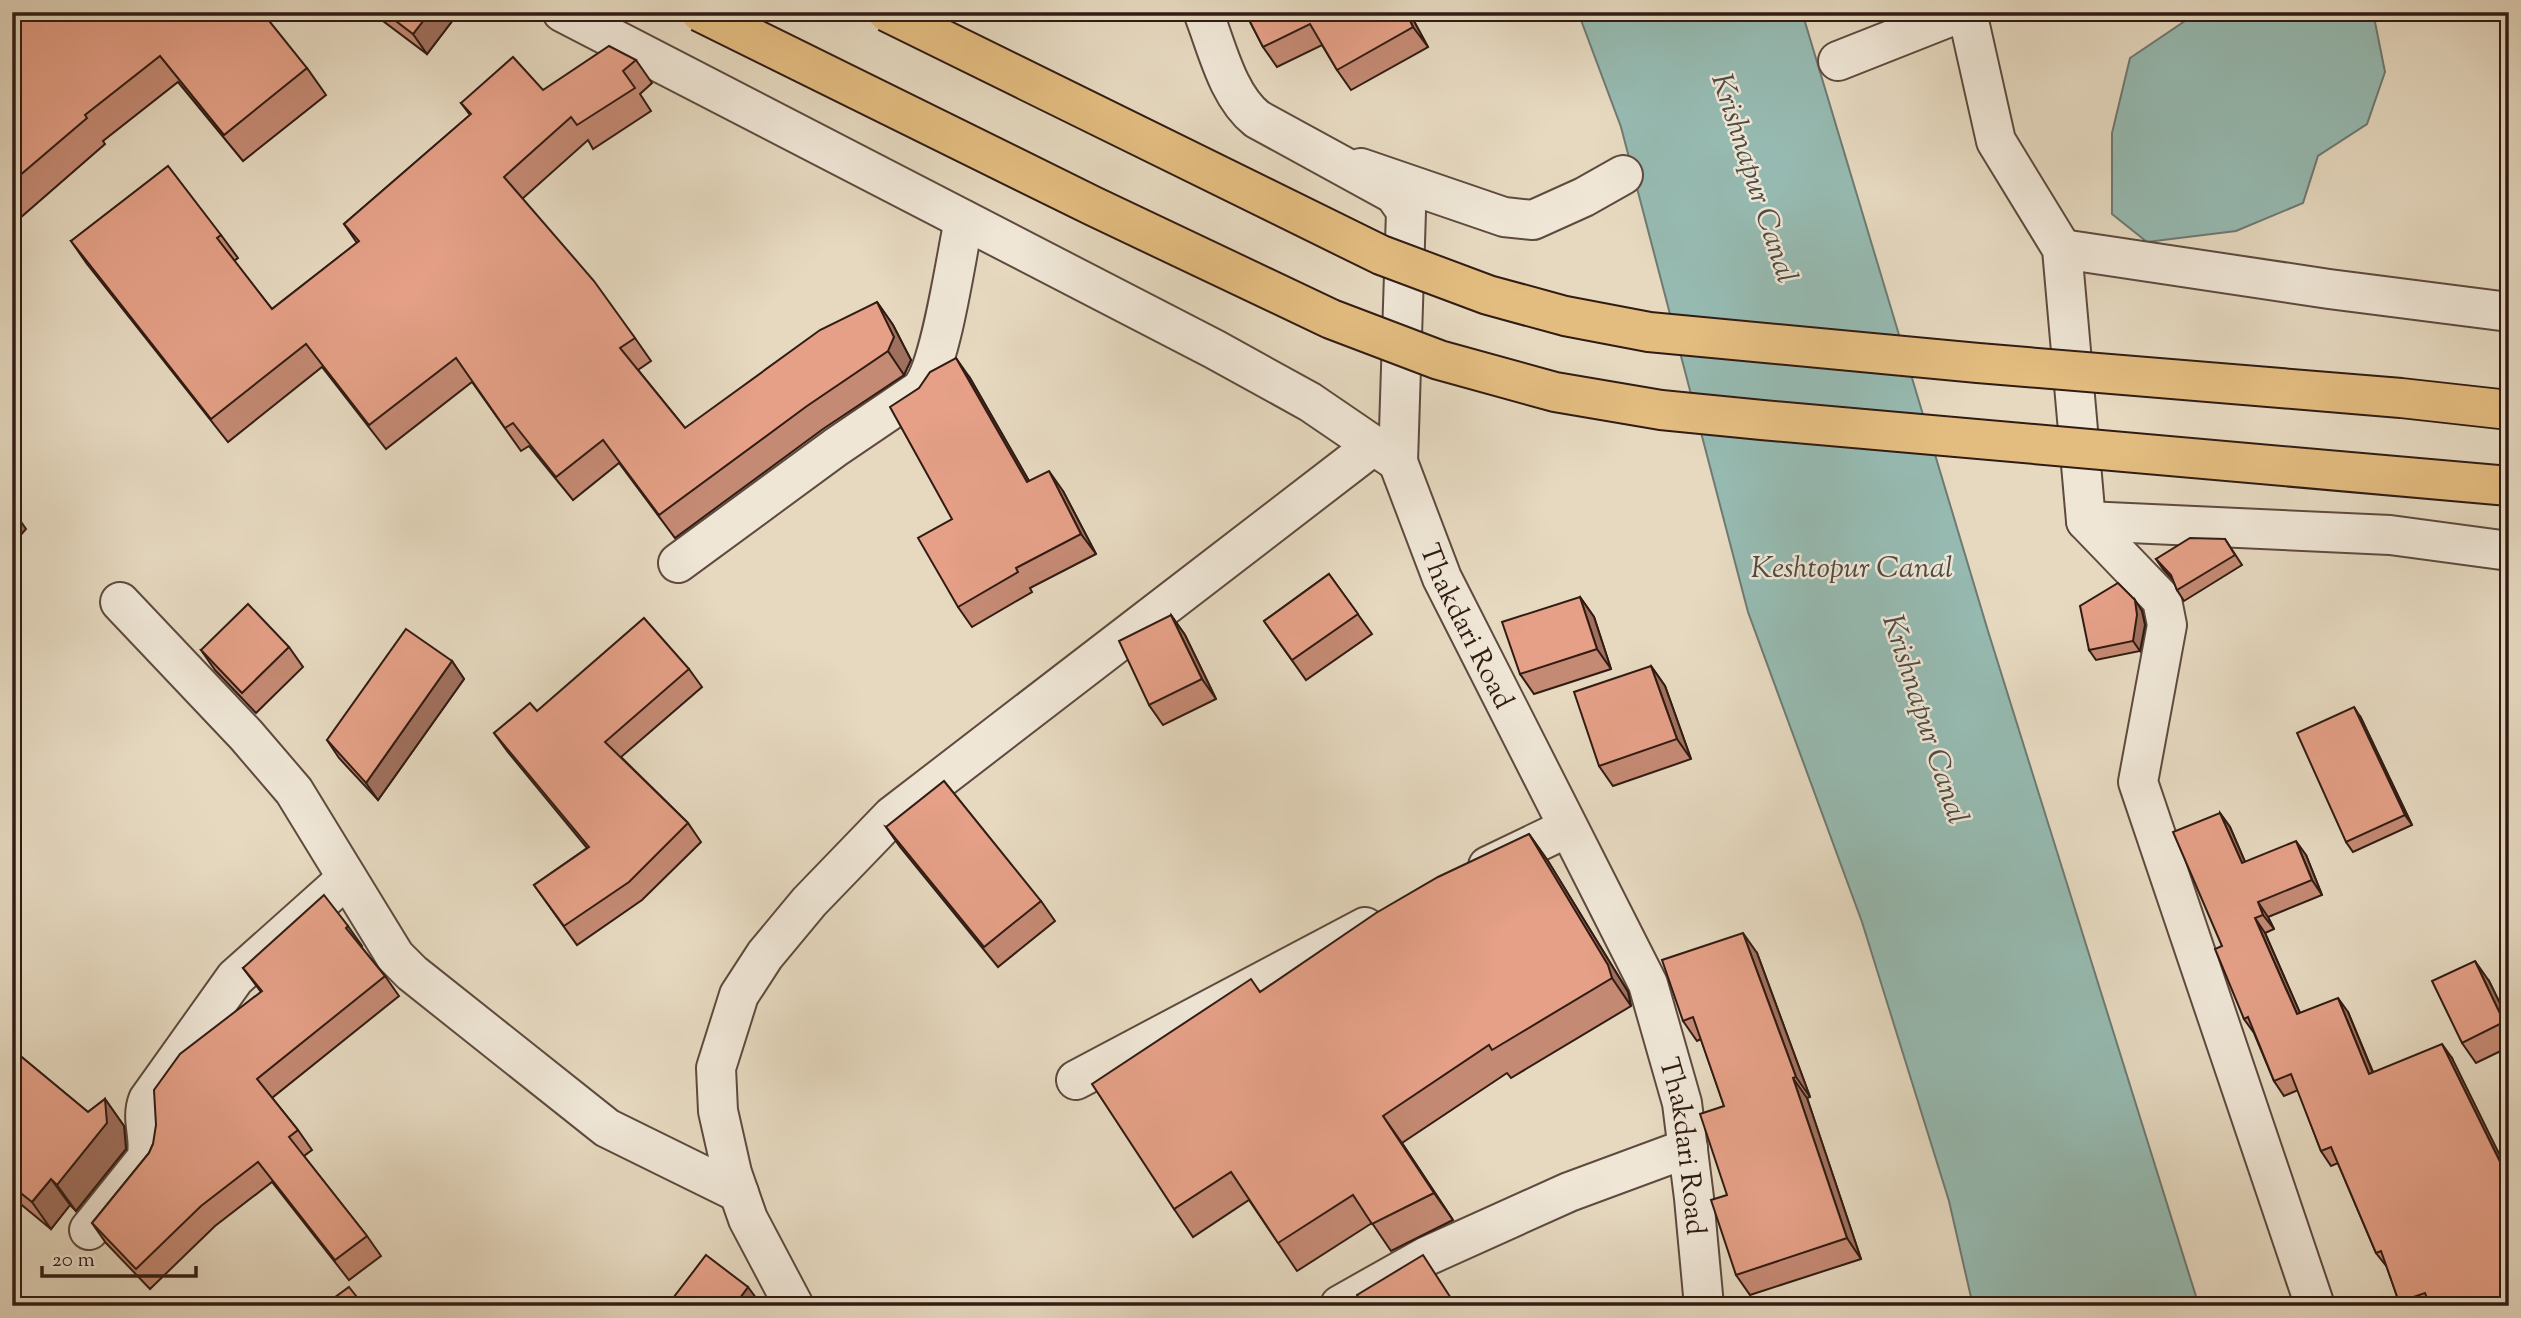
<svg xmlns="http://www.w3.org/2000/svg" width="2521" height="1318" viewBox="0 0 2521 1318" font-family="'Sorts Mill Goudy',serif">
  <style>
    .water { fill: #96bab1; stroke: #6e7a72; stroke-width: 2 }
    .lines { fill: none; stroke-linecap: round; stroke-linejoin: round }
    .minor-casing { stroke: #5e4a3e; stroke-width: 42 }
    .tertiary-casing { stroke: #5e4a3e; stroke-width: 42 }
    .minor { stroke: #efe6d6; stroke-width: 38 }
    .tertiary { stroke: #efe6d6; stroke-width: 38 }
    .primary-bridge-casing { stroke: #311b13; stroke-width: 42; stroke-linecap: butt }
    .primary-bridge { stroke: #e3bc80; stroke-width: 38 }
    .wall { fill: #c58a74; stroke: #311b13; stroke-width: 2 }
    .shaded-wall { fill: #a0705e; stroke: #311b13; stroke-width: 2 }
    .building { fill: #e5a087; stroke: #311b13; stroke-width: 2 }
    .labels { text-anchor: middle; stroke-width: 5; stroke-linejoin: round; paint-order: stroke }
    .street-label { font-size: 28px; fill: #311b13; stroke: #efe6d6 }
    .water-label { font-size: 30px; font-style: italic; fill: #4f4b42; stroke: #efe6d6 }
  </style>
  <rect width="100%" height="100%" fill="#e6d9c0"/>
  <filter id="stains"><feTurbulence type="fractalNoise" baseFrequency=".00286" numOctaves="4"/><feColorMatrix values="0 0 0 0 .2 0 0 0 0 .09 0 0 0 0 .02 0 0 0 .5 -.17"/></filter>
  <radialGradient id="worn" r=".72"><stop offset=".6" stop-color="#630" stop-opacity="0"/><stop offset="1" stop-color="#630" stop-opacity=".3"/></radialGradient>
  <g class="water">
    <polygon points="1578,12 1802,12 1988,631 2199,1306 1973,1306 1949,1201 1862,922 1748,612 1621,127"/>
    <polygon points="2235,12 2373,12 2385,72 2367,124 2318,156 2303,203 2236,231 2147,242 2112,214 2112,133 2130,58 2191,17"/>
  </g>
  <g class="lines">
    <g class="minor-casing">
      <g id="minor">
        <polyline points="1967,12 1996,141 2062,249 2086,521 2162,600 2167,625 2138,782 2315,1306"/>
        <polyline points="1838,61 1962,12"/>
        <polyline points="1361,168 1504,217 1533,220 1584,197 1623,175"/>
        <polyline points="2062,249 2329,289 2509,312"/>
        <path id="s1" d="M1398 462 1442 578 1648 984 1682 1103 1694 1198 1704 1306"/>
        <polyline points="2086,521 2390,535 2509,551"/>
        <path d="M678 563 836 447 920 390C941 367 956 256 964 220"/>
        <polyline points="120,602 246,735 294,791 395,956 412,973 607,1128 739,1193"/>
        <polyline points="1488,866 1567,828"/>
        <polyline points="1076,1080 1365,927"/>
        <path d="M89 1230 146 1159C152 1139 140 1120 148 1100L235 978 347 878"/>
        <polyline points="1340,1305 1427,1256 1569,1192 1688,1148"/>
        <polyline points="794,1306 748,1219 732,1173 718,1111 716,1068 739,995 765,955 809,902 892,816 1373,446"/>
      </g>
    </g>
    <g class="tertiary-casing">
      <g id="tertiary">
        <polyline points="562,12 1214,349 1310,402 1398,462"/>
        <path d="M1203 12C1217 47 1227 95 1257 119L1394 194 1406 211 1398 462"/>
      </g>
    </g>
    <use href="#minor" class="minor"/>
    <use href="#tertiary" class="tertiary"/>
    <g class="primary-bridge-casing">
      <g id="primary-bridge">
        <polyline points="700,12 1093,206 1331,319 1439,360 1555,392 1661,410 1762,420 2509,486"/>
        <polyline points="887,12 1381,255 1488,295 1565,316 1649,332 1978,363 2401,398 2509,410"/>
      </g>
    </g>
    <use href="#primary-bridge" class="primary-bridge"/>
  </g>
  <g class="wall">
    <polygon points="12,12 307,68 326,95 243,161 178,82 103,141 105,144 12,225"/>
    <polygon points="371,12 459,12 427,54"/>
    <polygon points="1245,12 1409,12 1428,47 1351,90 1337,70 1322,45 1277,67 1263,47"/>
    <polygon points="636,60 652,83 640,94 651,111 593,149 588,140 522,199 635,338 651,361 638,370 685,428 877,302 893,325 911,360 904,375 823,429 675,538 619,463 573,500 529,446 521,451 472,382 386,449 322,367 228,442 87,264 71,241 221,235 238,258 234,261 272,309 357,243 344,224 470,115 461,103 543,90"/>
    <polygon points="970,378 1029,481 1063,491 1096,554 1030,588 1032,592 972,627 958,607 952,519"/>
    <polygon points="2225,539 2242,565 2184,601 2177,590 2173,580 2163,569 2156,559"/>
    <polygon points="1329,574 1372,634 1306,680 1264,621"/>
    <polygon points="1580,597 1594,617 1611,669 1534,694 1520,674"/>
    <polygon points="2142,611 2145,625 2140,651 2096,660 2089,650"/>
    <polygon points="1171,615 1185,635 1216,699 1163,725 1149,705"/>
    <polygon points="289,647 303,667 256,713 215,670 201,650"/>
    <polygon points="452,661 464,679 378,800 339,758 327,740"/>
    <polygon points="1651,666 1665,686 1691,759 1613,786 1599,766"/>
    <polygon points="689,669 702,687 621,757 688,823 701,842 642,900 577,945 534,885 587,848 507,751 494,733 537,711"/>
    <polygon points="2361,718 2412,825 2353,852 2346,842"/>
    <polygon points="2220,813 2230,827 2245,862 2306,855 2322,895 2268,917 2274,929 2265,933 2300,1013 2348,1012 2373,1072 2452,1058 2509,1306 2402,1306 2399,1302 2387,1267 2376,1253 2338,1163 2331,1166 2321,1151 2298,1090 2284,1096 2274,1081 2254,1033 2244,1019 2222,946"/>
    <polygon points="886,827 1041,901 1055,921 998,967 900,847"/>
    <polygon points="1529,834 1548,861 1628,992 1631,1006 1511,1078 1507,1073 1402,1143 1453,1220 1391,1251 1372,1223 1297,1271 1249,1200 1193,1237 1174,1209 1260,992"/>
    <polygon points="348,926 362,946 361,947 385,976 399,996 272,1098 298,1130 312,1150 304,1156 367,1236 381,1256 349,1280 272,1182 215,1226 150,1289 106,1243 92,1223 149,1153 153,1144 261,992 243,968"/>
    <polygon points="1757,953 1810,1097 1807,1098 1861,1259 1750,1295 1736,1275 1727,1195 1724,1106 1701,1039 1697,1041 1683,1021"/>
    <polygon points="2489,981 2509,1022 2509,1047 2476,1063 2462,1043"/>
    <polygon points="12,1049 88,1112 105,1099 124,1126 126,1149 76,1211 70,1205 51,1229 12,1197"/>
  </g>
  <g class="shaded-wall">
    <polygon points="430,12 459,12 427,54 413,34"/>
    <polygon points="1406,12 1409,12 1428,47 1413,27"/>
    <polygon points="877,302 893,325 911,360 904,375 888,351"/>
    <polygon points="956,358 970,378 1041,502 1027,482"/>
    <polygon points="1049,471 1063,491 1096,554 1081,534"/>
    <polygon points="12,509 26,529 12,545"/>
    <polygon points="1580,597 1594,617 1611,669 1597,649"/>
    <polygon points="2135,600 2142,611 2145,625 2140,651 2133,641"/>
    <polygon points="1171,615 1185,635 1216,699 1202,679"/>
    <polygon points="452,661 464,679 378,800 366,783"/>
    <polygon points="1651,666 1665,686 1691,759 1677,739"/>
    <polygon points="2354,707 2361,718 2412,825 2405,815"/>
    <polygon points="2220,813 2230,827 2252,878 2242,863"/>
    <polygon points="1529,834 1548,861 1628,992 1631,1006 1612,978"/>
    <polygon points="2296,841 2306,855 2322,895 2312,880"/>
    <polygon points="2258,902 2268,917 2274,929 2263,915"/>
    <polygon points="2255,918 2265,933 2307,1029 2297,1014"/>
    <polygon points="1743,933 1757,953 1810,1097 1796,1077"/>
    <polygon points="2475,961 2489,981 2509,1022 2509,1029 2504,1022"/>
    <polygon points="2338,998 2348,1012 2379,1088 2369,1074"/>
    <polygon points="2442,1044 2452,1058 2509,1174 2509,1180"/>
    <polygon points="1793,1078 1807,1098 1861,1259 1847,1238"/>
    <polygon points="105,1099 124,1126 126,1149 76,1211 57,1185"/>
    <polygon points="1383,1116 1402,1143 1453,1220 1434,1193"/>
    <polygon points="51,1179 70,1205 51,1229 32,1202"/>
    <polygon points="748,1287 762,1306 734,1306"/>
  </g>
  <g class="building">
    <polygon points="12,12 262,12 307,68 224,135 160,56 85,115 87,118 12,182"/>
    <polygon points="384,12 430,12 413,34"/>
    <polygon points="1245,12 1406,12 1413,27 1337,70 1310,24 1263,47"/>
    <polygon points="609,46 636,60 623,71 635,88 577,125 571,117 504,177 594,281 635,338 620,348 685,428 820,330 877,302 894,337 888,351 807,406 659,515 603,440 556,477 513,423 505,428 456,358 369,425 306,344 211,419 71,241 168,166 221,235 217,238 272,309 359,241 344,224 471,114 461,103 513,57 543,90"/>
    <polygon points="956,358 1027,482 1049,471 1081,534 1016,568 1018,572 958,607 918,538 952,519 890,407 919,388 930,372"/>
    <polygon points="2190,538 2225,539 2235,555 2177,590 2171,575 2156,559"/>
    <polygon points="1329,574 1358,614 1292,660 1264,621"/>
    <polygon points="2118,583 2135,600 2137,615 2133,641 2089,650 2080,606"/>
    <polygon points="1580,597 1597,649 1520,674 1502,622"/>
    <polygon points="248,604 289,647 242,693 201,650"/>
    <polygon points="1171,615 1202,679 1149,705 1119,641"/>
    <polygon points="644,618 689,669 605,742 688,823 629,882 564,926 534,885 589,847 494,733 530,703 537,711"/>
    <polygon points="406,629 452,661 366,783 327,740"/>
    <polygon points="1651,666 1677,739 1599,766 1574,692"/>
    <polygon points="2354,707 2405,815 2346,842 2297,733"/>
    <polygon points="944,781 1041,901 984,947 886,827"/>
    <polygon points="2220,813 2242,863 2296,841 2312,880 2258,902 2263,915 2255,918 2297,1014 2338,998 2369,1074 2442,1044 2509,1180 2509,1306 2430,1306 2425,1293 2399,1302 2381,1251 2376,1253 2331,1147 2321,1151 2291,1074 2274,1081 2248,1017 2244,1019 2215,949 2222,946 2173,832"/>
    <polygon points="1529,834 1608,965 1612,978 1492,1050 1489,1045 1383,1116 1434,1193 1372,1224 1353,1195 1278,1243 1231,1172 1174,1209 1092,1084 1251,979 1260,992 1376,913 1438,877"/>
    <polygon points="324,895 348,926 346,928 385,976 257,1079 298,1130 289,1137 367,1236 335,1260 258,1162 201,1206 136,1269 92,1223 149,1153 153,1144 156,1125 154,1090 180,1054 262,991 243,968"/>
    <polygon points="1743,933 1796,1077 1793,1078 1847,1238 1736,1275 1711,1200 1727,1195 1700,1114 1724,1106 1693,1017 1683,1021 1662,960"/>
    <polygon points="2475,961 2504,1022 2462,1043 2432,981"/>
    <polygon points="12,1049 88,1112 105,1099 107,1123 57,1185 51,1179 32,1202 12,1186"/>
    <polygon points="706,1255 748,1287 734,1306 667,1306"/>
    <polygon points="1423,1255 1456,1306 1365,1306 1357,1295"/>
    <polygon points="349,1287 364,1306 323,1306"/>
    <polygon points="239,1299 245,1306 232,1306"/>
  </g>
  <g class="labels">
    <g class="street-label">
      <text dy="10" stroke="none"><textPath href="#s1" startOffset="178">Thakdari Road</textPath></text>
      <text dy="10" stroke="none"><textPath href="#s1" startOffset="746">Thakdari Road</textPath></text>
    </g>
    <g class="water-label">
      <text transform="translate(1755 178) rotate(72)" y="10">Krishnapur Canal</text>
      <text x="1852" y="577">Keshtopur Canal</text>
      <text transform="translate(1926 719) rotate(72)" y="10">Krishnapur Canal</text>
    </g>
  </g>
  <rect width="2521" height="1318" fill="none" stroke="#e6d9c0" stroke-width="42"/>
  <rect x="14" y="14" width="2493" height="1290" fill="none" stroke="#311b13" stroke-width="3.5"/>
  <rect x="21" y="21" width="2479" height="1276" fill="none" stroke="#311b13" stroke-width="2"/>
  <path d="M42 1266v10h154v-10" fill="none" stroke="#311b13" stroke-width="3.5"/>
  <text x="52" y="1266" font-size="21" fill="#311b13" stroke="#efe6d6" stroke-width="5" paint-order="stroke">20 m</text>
  <rect width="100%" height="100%" filter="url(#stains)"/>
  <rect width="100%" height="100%" fill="url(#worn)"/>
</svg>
